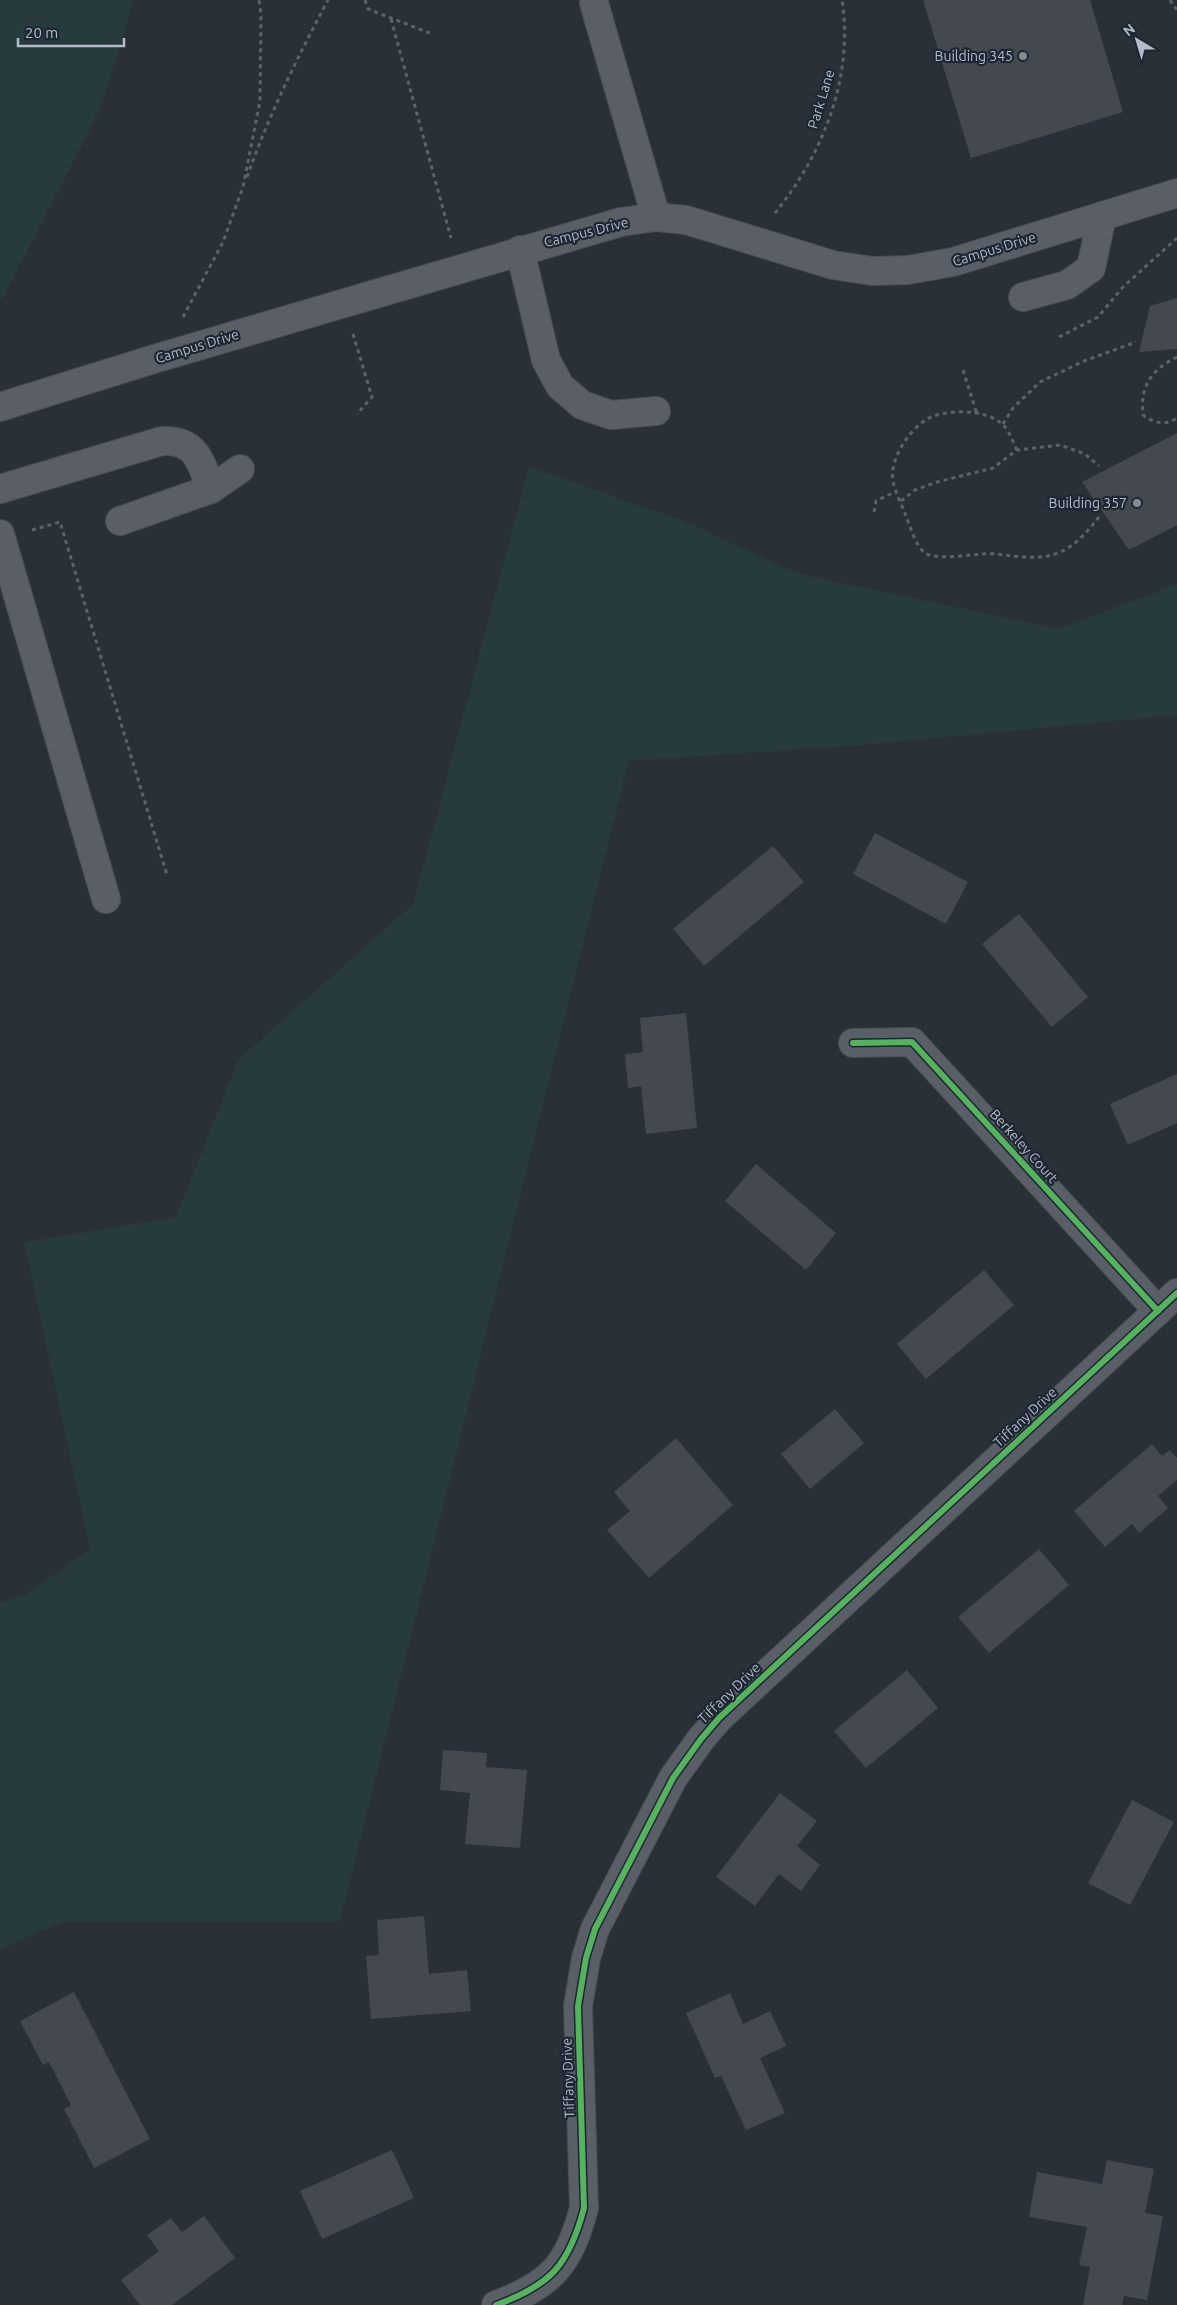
<svg xmlns="http://www.w3.org/2000/svg" width="1177" height="2305" viewBox="0 0 1177 2305" font-family="Ubuntu,sans-serif">
  <style>
    .green { fill: #273a3e }
    .building { fill: #444950 }
    .lines { fill: none; stroke-linecap: round; stroke-linejoin: round }
    .minor-casing { stroke: #484c53; stroke-width: 30 }
    .path { stroke: #5d636a; stroke-width: 3; stroke-dasharray: 4 4; stroke-linecap: butt }
    .minor { stroke: #5a5e66; stroke-width: 28 }
    .cycleway-casing { stroke: #1d2633; stroke-width: 9 }
    .cycleway { stroke: #56b35d; stroke-width: 6 }
    .poi-dot { fill: #848b96; stroke: #1d2633; stroke-width: 2 }
    .labels { text-anchor: middle; stroke-width: 4.5; stroke-linejoin: round; paint-order: stroke }
    .poi-label { font-size: 14px; fill: #b4bcc9; stroke: #1d2633; text-anchor: end }
    .street-label { font-size: 14px; fill: #b4bcc9; stroke: #1d2633 }
  </style>
  <rect width="100%" height="100%" fill="#2a3038"/>
  <g class="green">
    <polygon points="0,0 131,0 133,4 100,110 3,298 0,299"/>
    <polygon points="529,467 684,521 796,573 1059,629 1177,584 1177,715 863,745 629,761 340,1921 65,1921 0,1949 0,1603 25,1595 90,1549 24,1242 176,1217 238,1060 413,904"/>
  </g>
  <g class="building">
    <polygon points="923,0 1090,0 1123,112 971,158"/>
    <polygon points="1177,298 1177,349 1139,352 1150,306"/>
    <polygon points="1177,433 1177,525 1129,550 1082,482"/>
    <polygon points="875,833 968,882 946,924 853,874"/>
    <polygon points="773,846 804,882 704,966 673,929"/>
    <polygon points="1019,914 1088,997 1052,1027 982,944"/>
    <polygon points="686,1013 697,1128 646,1134 641,1086 628,1088 625,1054 643,1052 640,1018"/>
    <polygon points="1177,1074 1177,1123 1128,1145 1110,1104"/>
    <polygon points="756,1164 836,1233 806,1270 725,1201"/>
    <polygon points="984,1270 1014,1305 926,1379 897,1344"/>
    <polygon points="835,1409 864,1443 810,1489 781,1454"/>
    <polygon points="676,1438 733,1505 649,1578 607,1530 630,1511 614,1492"/>
    <polygon points="1152,1444 1162,1456 1170,1450 1177,1458 1177,1480 1158,1496 1168,1508 1139,1533 1132,1524 1105,1547 1074,1511"/>
    <polygon points="1039,1549 1069,1585 989,1653 958,1617"/>
    <polygon points="907,1670 938,1708 866,1768 834,1731"/>
    <polygon points="443,1750 487,1753 486,1767 527,1770 520,1848 465,1844 470,1793 440,1790"/>
    <polygon points="780,1793 817,1821 797,1846 820,1865 801,1891 779,1874 755,1906 716,1877"/>
    <polygon points="1132,1800 1174,1822 1130,1905 1088,1883"/>
    <polygon points="424,1916 429,1974 467,1970 471,2011 371,2019 366,1956 379,1955 377,1920"/>
    <polygon points="74,1992 150,2139 94,2168 64,2109 71,2105 49,2062 43,2065 20,2021"/>
    <polygon points="730,1993 743,2024 770,2011 786,2046 760,2058 785,2113 746,2130 721,2076 715,2078 686,2013"/>
    <polygon points="392,2150 414,2198 322,2239 300,2191"/>
    <polygon points="1107,2160 1154,2169 1145,2213 1163,2216 1147,2300 1124,2296 1122,2305 1083,2305 1090,2267 1079,2265 1087,2227 1029,2217 1037,2172 1102,2184"/>
    <polygon points="204,2216 235,2258 172,2305 140,2305 121,2280 159,2251 147,2235 171,2218 182,2232"/>
  </g>
  <g class="lines">
    <g class="minor-casing">
      <g id="minor">
        <polyline points="594,3 656,217"/>
        <polyline points="520,250 546,360 560,386 582,405 611,415 656,411"/>
        <polyline points="1023,297 1067,285 1091,268 1102,216"/>
        <polyline points="0,407 154,359 621,222 656,217 686,220 833,265 872,271 908,270 953,262 1177,193"/>
        <path d="M0 489 162 441C196 439 201 462 211 489"/>
        <polyline points="120,521 211,489 240,469"/>
        <polyline points="0,534 106,899"/>
        <polyline points="853,1043 912,1042 1158,1311"/>
        <path d="M496 2305C551 2285 569 2265 584 2208L578 2006 586 1958 595 1929 673 1778 701 1739 719 1718 1177 1293"/>
      </g>
    </g>
    <g class="path">
      <polyline points="365,0 368,9 432,34"/>
      <polyline points="1170,0 1177,10"/>
      <polyline points="391,19 451,238"/>
      <path d="M247 177C269 115 297 58 328 0"/>
      <path d="M775 213C823 154 854 77 842 0"/>
      <polyline points="183,317 223,242 243,187 260,101 261,14 259,0"/>
      <polyline points="353,334 372,397 357,414"/>
      <polyline points="1059,337 1098,317 1123,287 1177,238"/>
      <path d="M1177 357C1151 370 1140 386 1143 415 1154 423 1165 426 1177 418"/>
      <polyline points="963,370 977,414"/>
      <polyline points="1003,424 1013,408 1040,382 1084,361 1136,342"/>
      <path d="M1017 450C1013 443 1009 429 1002 424 985 409 949 409 929 418 910 428 889 459 893 481 895 492 902 505 906 516 911 528 915 545 925 553 939 562 978 552 997 554 1047 561 1066 560 1099 517"/>
      <polyline points="901,501 915,490 937,482 993,468 1017,450 1060,445 1085,454 1099,466"/>
      <polyline points="874,512 876,501 897,491"/>
      <polyline points="32,530 60,522 167,875"/>
    </g>
    <use href="#minor" class="minor"/>
    <g class="cycleway-casing">
      <g id="cycleway">
        <polyline points="853,1043 912,1042 1158,1311"/>
        <path d="M496 2305C551 2285 569 2265 584 2208L578 2006 586 1958 595 1929 673 1778 701 1739 719 1718 1177 1293"/>
      </g>
    </g>
    <use href="#cycleway" class="cycleway"/>
  </g>
  <g class="poi-dot">
    <circle cx="1023" cy="56" r="5"/>
    <circle cx="1137" cy="503" r="5"/>
  </g>
  <g class="labels">
    <g class="poi-label">
      <text x="1013" y="61">Building 345</text>
      <text x="1127" y="508">Building 357</text>
    </g>
    <g class="street-label">
      <text transform="translate(821 99) rotate(-73)" y="5">Park Lane</text>
      <text transform="translate(586 232) rotate(-14)" y="5">Campus Drive</text>
      <text transform="translate(994 249) rotate(-17)" y="5">Campus Drive</text>
      <text transform="translate(197 346) rotate(-17)" y="5">Campus Drive</text>
      <text transform="translate(1024 1146) rotate(48)" y="5">Berkeley Court</text>
      <text transform="translate(1025 1417) rotate(-43)" y="5">Tiffany Drive</text>
      <text transform="translate(729 1693) rotate(-44)" y="5">Tiffany Drive</text>
      <text transform="translate(568 2078) rotate(-92)" y="5">Tiffany Drive</text>
    </g>
  </g>
  <g transform="translate(1137 40) rotate(322)" stroke="#1d2633" stroke-width="4" paint-order="stroke">
  <path d="M0-4L9 19L0 12L-9 19Z" fill="#b4bcc9"/>
  <text y="-8" font-size="14" font-weight="bold" text-anchor="middle" fill="#b4bcc9">N</text>
  </g>
  <path d="M18 38v8h106v-8" fill="none" stroke="#b4bcc9" stroke-width="2.5"/>
  <text x="25" y="38" font-size="15" fill="#b4bcc9" stroke="#1d2633" stroke-width="4" paint-order="stroke">20 m</text>
</svg>
